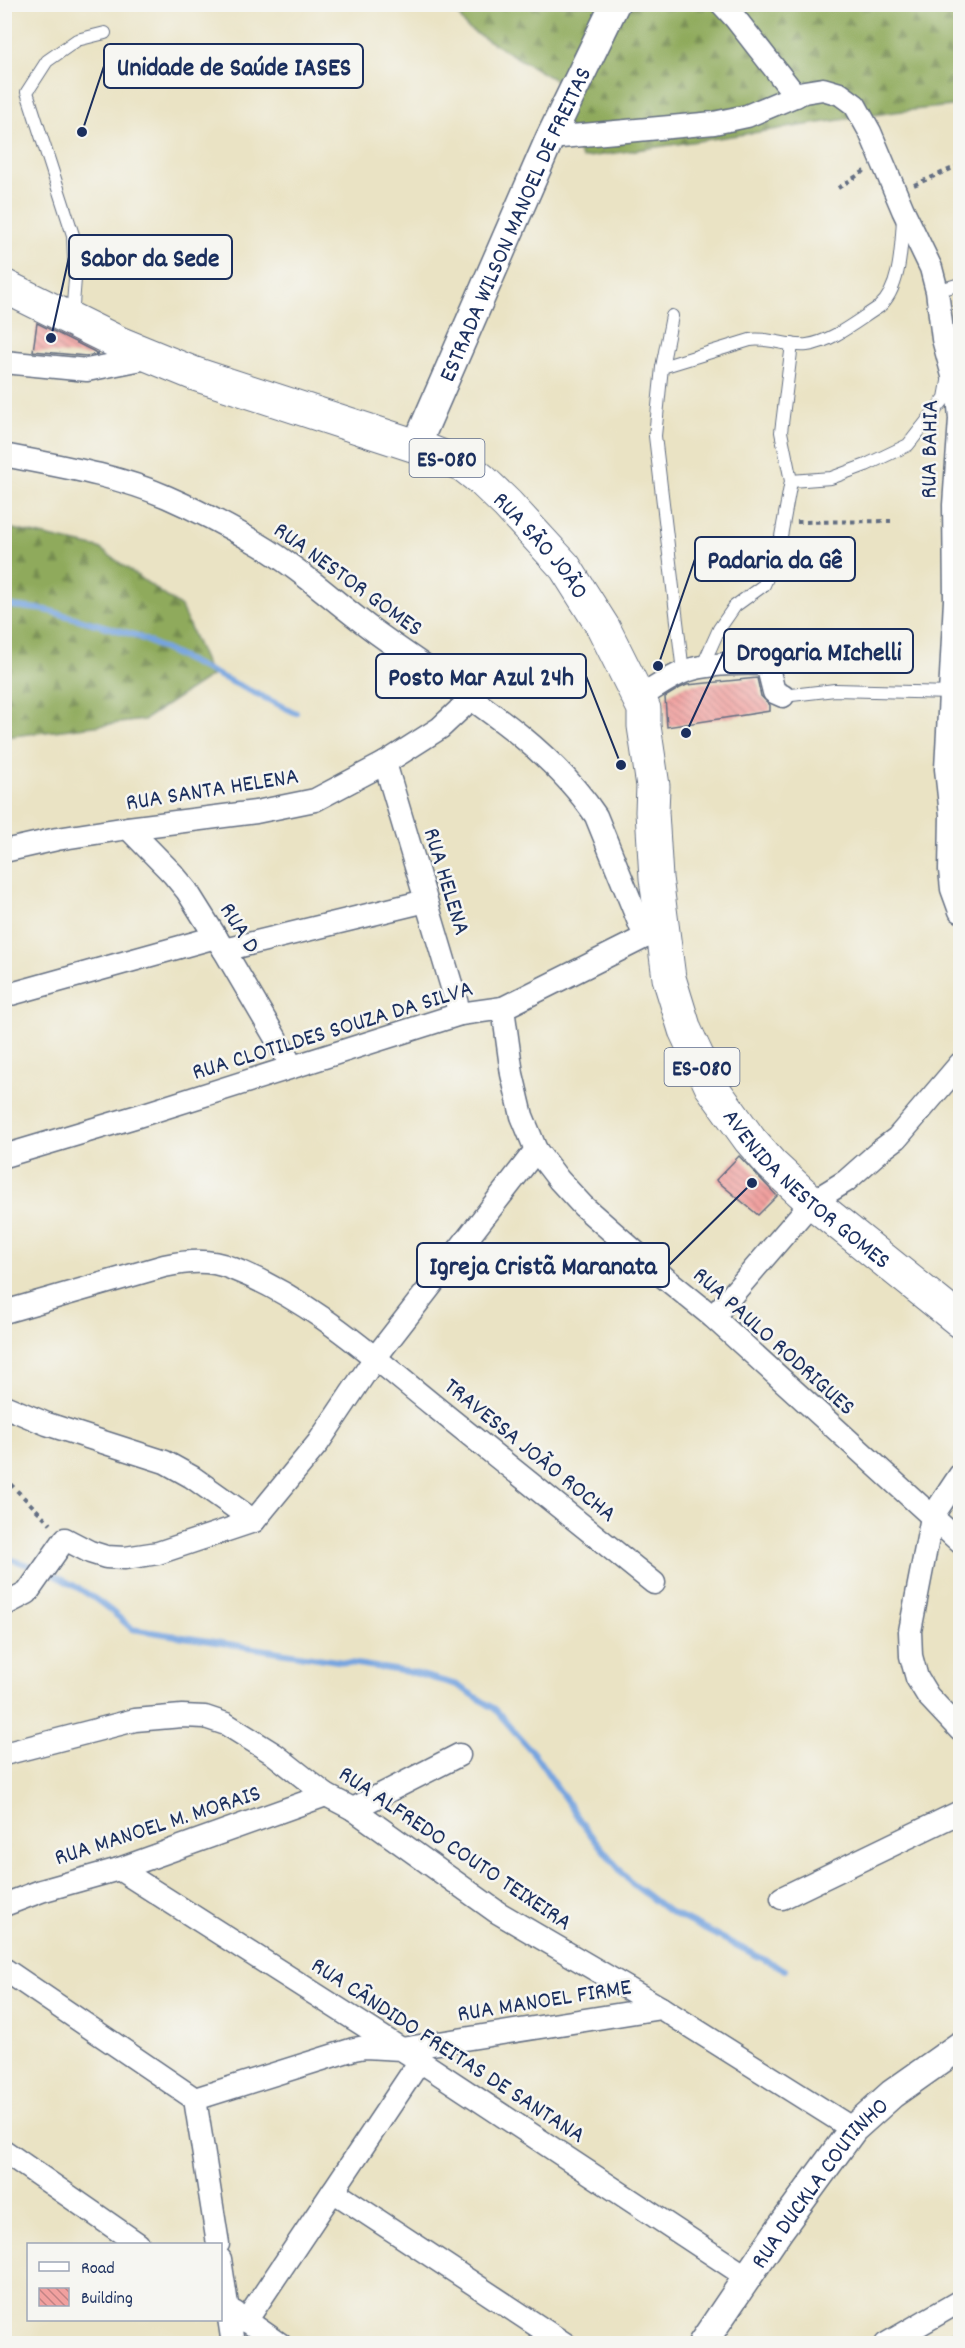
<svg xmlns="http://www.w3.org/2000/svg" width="965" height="2348" viewBox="0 0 965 2348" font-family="Dekko,sans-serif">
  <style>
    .grass { fill: #b4c568; stroke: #687a63; stroke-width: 1.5 }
    .forest { fill: url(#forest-firs); stroke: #556c5d; stroke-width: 1.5 }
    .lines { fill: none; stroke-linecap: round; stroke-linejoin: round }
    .stream { stroke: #76a4df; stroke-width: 6 }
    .building { fill: url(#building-back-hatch) }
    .service-casing { stroke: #636e82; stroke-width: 14 }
    .minor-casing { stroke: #636e82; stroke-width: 25 }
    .tertiary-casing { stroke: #636e82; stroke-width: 31 }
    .primary-casing { stroke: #636e82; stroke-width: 35 }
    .path { stroke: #636e82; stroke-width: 4; stroke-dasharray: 4.5 4.5; stroke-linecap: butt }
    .service { stroke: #fff; stroke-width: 12 }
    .minor { stroke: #fff; stroke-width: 22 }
    .tertiary { stroke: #fff; stroke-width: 28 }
    .primary { stroke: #fff; stroke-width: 33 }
    .labels { text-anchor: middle; stroke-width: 5; stroke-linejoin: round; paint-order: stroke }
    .shield { fill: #f6f6f2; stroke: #5d6b8a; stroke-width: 1.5 }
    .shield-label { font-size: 22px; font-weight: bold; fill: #1b2f5e }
    .street-label { font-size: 24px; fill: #1b2f5e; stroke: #f6f6f2 }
    .leader { fill: none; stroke: #1b2f5e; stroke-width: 2 }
    .callout-dot { fill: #1b2f5e; stroke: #f6f6f2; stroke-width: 2 }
    .callout { fill: #f6f6f2; stroke: #1b2f5e; stroke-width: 2 }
    .callout-label { font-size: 26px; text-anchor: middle; font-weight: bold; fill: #1b2f5e }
  </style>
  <defs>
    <pattern id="forest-firs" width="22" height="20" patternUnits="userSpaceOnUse" patternTransform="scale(1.5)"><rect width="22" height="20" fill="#8faa5c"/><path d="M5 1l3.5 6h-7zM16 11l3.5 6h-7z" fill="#748b4f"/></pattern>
    <pattern id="building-back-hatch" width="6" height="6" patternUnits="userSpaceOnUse" patternTransform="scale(1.5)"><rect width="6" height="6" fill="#f1a09f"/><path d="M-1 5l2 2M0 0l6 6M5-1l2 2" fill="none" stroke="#c28385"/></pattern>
  </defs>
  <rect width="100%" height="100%" fill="#f6f6f2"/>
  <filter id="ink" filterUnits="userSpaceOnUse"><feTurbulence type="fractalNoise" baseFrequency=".0167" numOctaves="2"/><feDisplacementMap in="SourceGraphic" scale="12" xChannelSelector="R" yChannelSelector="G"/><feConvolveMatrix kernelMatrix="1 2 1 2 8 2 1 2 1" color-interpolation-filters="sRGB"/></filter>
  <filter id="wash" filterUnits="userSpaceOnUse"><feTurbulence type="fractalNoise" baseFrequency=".008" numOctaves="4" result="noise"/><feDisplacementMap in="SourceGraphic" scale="24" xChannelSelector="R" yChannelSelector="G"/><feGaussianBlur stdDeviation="1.35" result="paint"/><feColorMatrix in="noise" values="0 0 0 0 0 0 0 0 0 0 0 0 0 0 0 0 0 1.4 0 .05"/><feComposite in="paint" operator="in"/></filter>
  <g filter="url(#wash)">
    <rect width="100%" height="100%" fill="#eae3c4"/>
    <polygon class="grass" points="960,2328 960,2343 931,2343"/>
    <g class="forest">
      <polygon points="452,5 960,5 960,105 894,112 582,158 563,120 575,92 467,28"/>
      <polygon points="4,527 99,548 181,607 211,676 144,720 5,737"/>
    </g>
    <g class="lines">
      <g class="stream">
        <polyline points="4,605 46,610 135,635 296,713"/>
        <polyline points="4,1557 40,1569"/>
        <path d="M49 1573C82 1588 105 1604 132 1629L414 1673 457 1685 495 1709 535 1755 586 1829 629 1881 668 1911 785 1970"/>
      </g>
    </g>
    <g id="blocks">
      <g class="building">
        <polygon points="37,323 93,351 98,354 86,356 33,351"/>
        <polygon points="757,678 761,696 770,705 770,711 667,727 665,697 680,688 687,685"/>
        <polygon points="739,1156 777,1196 758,1215 716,1180"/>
      </g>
    </g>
  </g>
  <g filter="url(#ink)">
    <use href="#blocks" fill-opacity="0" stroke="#636e82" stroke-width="1.5"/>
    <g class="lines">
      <g class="service-casing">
        <g id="service">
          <polyline points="937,291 960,284"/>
          <polyline points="672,316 662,367 655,436 683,672"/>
          <polyline points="72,317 75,279 73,235 27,92 47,61 77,40 105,33"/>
          <path d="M662 367 750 340C770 337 787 347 807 345 832 342 858 320 879 307 901 288 901 247 903 219"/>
          <polyline points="791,481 831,478 866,465 908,445 945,398 949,376"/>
          <polyline points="702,667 719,629 735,606 764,585 778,553 791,481 781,432 792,344"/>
          <polyline points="783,696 835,690 951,693"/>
        </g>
      </g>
      <g class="minor-casing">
        <g id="minor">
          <polyline points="722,4 735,18 796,96"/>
          <polyline points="550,138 714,123 747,116 804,92 823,89 840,94 855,105 870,132 903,210 931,268 937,291 943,339 958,394 960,419 954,505 955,600 946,769 951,815 950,870 952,889 960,911"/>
          <polyline points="4,362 87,370 152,357"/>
          <path d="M4 455C59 466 116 475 167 497 199 511 231 528 260 545 302 570 338 605 377 633 451 687 544 738 596 816L645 937"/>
          <path d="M640 697C654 689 670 677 686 671 710 663 741 663 767 664L774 692 783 696"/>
          <polyline points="385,763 460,1014"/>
          <polyline points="128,828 173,874 187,891 224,950 292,1066"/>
          <polyline points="4,851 57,839 128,828 256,812 315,800 385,763 440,728 471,699"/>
          <polyline points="224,950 426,901"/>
          <polyline points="4,996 216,937"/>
          <polyline points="503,1008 512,1074 522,1116 536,1150 559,1180 583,1206 665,1278 713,1317 960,1542"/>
          <polyline points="4,1156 138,1116 460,1014 503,1008 645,937 656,929"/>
          <path d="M4 1312 164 1266C188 1261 209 1259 231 1268 307 1297 371 1355 434 1406 507 1465 580 1524 654 1583"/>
          <polyline points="713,1317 812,1202 846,1181 881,1150 897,1138 960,1064"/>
          <polyline points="4,1406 47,1424 165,1462 192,1477 254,1521"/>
          <polyline points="960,1475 932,1517 910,1631 911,1656 917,1678 928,1696 960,1730"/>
          <polyline points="4,1605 27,1593 65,1539 90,1552 106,1557 125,1558 158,1553 254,1521 318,1443 375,1358 536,1150"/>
          <polyline points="4,1754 135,1720 182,1716 205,1717 226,1724 274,1754 326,1795 353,1809 497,1912 661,2008 853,2129"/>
          <polyline points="353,1809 459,1755"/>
          <polyline points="119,1869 420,2061 747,2277"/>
          <polyline points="782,1898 960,1812"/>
          <polyline points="4,1905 41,1891 119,1869 326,1795"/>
          <polyline points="4,1969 195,2099"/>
          <polyline points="195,2099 354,2049 365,2047 401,2049 661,2008"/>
          <polyline points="195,2099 218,2244"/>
          <polyline points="4,2151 138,2244"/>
          <polyline points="333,2191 565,2344"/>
          <polyline points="220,2259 233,2344"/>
          <polyline points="234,2312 280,2344"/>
          <polyline points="246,2321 420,2061"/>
          <polyline points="886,2344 960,2301"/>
        </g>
      </g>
      <g class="tertiary-casing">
        <g id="tertiary">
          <path id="s1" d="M416 446 550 138 615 4"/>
          <path id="s2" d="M702 2344 780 2229 853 2129 892 2094 960 2046"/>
        </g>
      </g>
      <g class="primary-casing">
        <g id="primary">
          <path id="s3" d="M4 286 119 343 195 374 416 446 463 465 482 480 507 504 565 567 603 627 644 709V726L653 786 652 812 656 878 669 978 685 1030 711 1086 750 1140 771 1164 812 1202 960 1321"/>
        </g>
      </g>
      <g class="path">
        <polyline points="914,185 960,165"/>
        <polyline points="838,188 866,170"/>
        <polyline points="797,522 891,521"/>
        <polyline points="4,1478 51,1524"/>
      </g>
      <use href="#service" class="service"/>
      <use href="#minor" class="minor"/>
      <use href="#tertiary" class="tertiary"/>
      <use href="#primary" class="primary"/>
    </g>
  </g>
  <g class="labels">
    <g class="shield">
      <rect x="409.5" y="439" width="75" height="38" rx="4.5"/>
      <rect x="664.5" y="1048" width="75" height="38" rx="4.5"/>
    </g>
    <g class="shield-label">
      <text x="447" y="466">ES-080</text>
      <text x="702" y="1075">ES-080</text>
    </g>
    <g class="street-label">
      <text dy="8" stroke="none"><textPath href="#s1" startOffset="243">ESTRADA WILSON MANOEL DE FREITAS</textPath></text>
      <text transform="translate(928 449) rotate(-89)" y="8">RUA BAHIA</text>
      <text dy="8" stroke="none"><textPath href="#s3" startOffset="606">RUA SÃO JOÃO</textPath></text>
      <text transform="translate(349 578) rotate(36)" y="8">RUA NESTOR GOMES</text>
      <text transform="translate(212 788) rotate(-9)" y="8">RUA SANTA HELENA</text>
      <text transform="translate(448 881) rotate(73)" y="8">RUA HELENA</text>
      <text transform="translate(241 927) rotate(58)" y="8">RUA D</text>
      <text transform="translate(332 1029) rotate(-17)" y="8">RUA CLOTILDES SOUZA DA SILVA</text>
      <text dy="8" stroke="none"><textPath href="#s3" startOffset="1329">AVENIDA NESTOR GOMES</textPath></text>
      <text transform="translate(775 1340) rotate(42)" y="8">RUA PAULO RODRIGUES</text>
      <text transform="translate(531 1449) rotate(39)" y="8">TRAVESSA JOÃO ROCHA</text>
      <text transform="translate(157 1824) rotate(-18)" y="8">RUA MANOEL M. MORAIS</text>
      <text transform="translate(456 1847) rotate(34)" y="8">RUA ALFREDO COUTO TEIXEIRA</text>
      <text transform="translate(544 1999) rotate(-9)" y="8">RUA MANOEL FIRME</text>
      <text transform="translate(449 2049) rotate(33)" y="8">RUA CÂNDIDO FREITAS DE SANTANA</text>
      <text dy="8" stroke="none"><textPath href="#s2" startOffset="200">RUA DUCKLA COUTINHO</textPath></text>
    </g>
  </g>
  <path class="leader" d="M82 132L104 66M51 338L69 257M658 666L695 559M686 733L724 651M621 765L586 676M752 1183L669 1265"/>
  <g class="callout-dot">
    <circle cx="82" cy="132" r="6"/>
    <circle cx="51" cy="338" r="6"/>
    <circle cx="658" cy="666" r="6"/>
    <circle cx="686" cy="733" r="6"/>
    <circle cx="621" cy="765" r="6"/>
    <circle cx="752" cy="1183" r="6"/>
  </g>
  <g class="callout">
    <rect x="104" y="44" width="259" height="44" rx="6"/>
    <rect x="69" y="235" width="163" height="44" rx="6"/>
    <rect x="695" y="537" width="160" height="44" rx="6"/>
    <rect x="724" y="629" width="189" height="44" rx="6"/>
    <rect x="376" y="654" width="210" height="44" rx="6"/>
    <rect x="417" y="1243" width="252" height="44" rx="6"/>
  </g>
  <g class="callout-label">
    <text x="234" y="75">Unidade de Saúde IASES</text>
    <text x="150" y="266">Sabor da Sede</text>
    <text x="775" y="568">Padaria da Gê</text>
    <text x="819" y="660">Drogaria MIchelli</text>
    <text x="481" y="685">Posto Mar Azul 24h</text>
    <text x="543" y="1274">Igreja Cristã Maranata</text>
  </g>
  <rect width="965" height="2348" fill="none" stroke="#f6f6f2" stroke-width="24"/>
  <rect x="27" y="2243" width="195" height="78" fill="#f6f6f2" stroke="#9ea6b7" stroke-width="1.5"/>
  <rect x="39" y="2262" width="30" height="9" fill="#ffffff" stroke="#9ea6b7" stroke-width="1.5"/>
  <text x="81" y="2273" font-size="18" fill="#1b2f5e">Road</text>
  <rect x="39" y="2288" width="30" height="18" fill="url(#building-back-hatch)" stroke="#9ea6b7" stroke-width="1.5"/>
  <text x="81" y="2303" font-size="18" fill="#1b2f5e">Building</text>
</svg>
